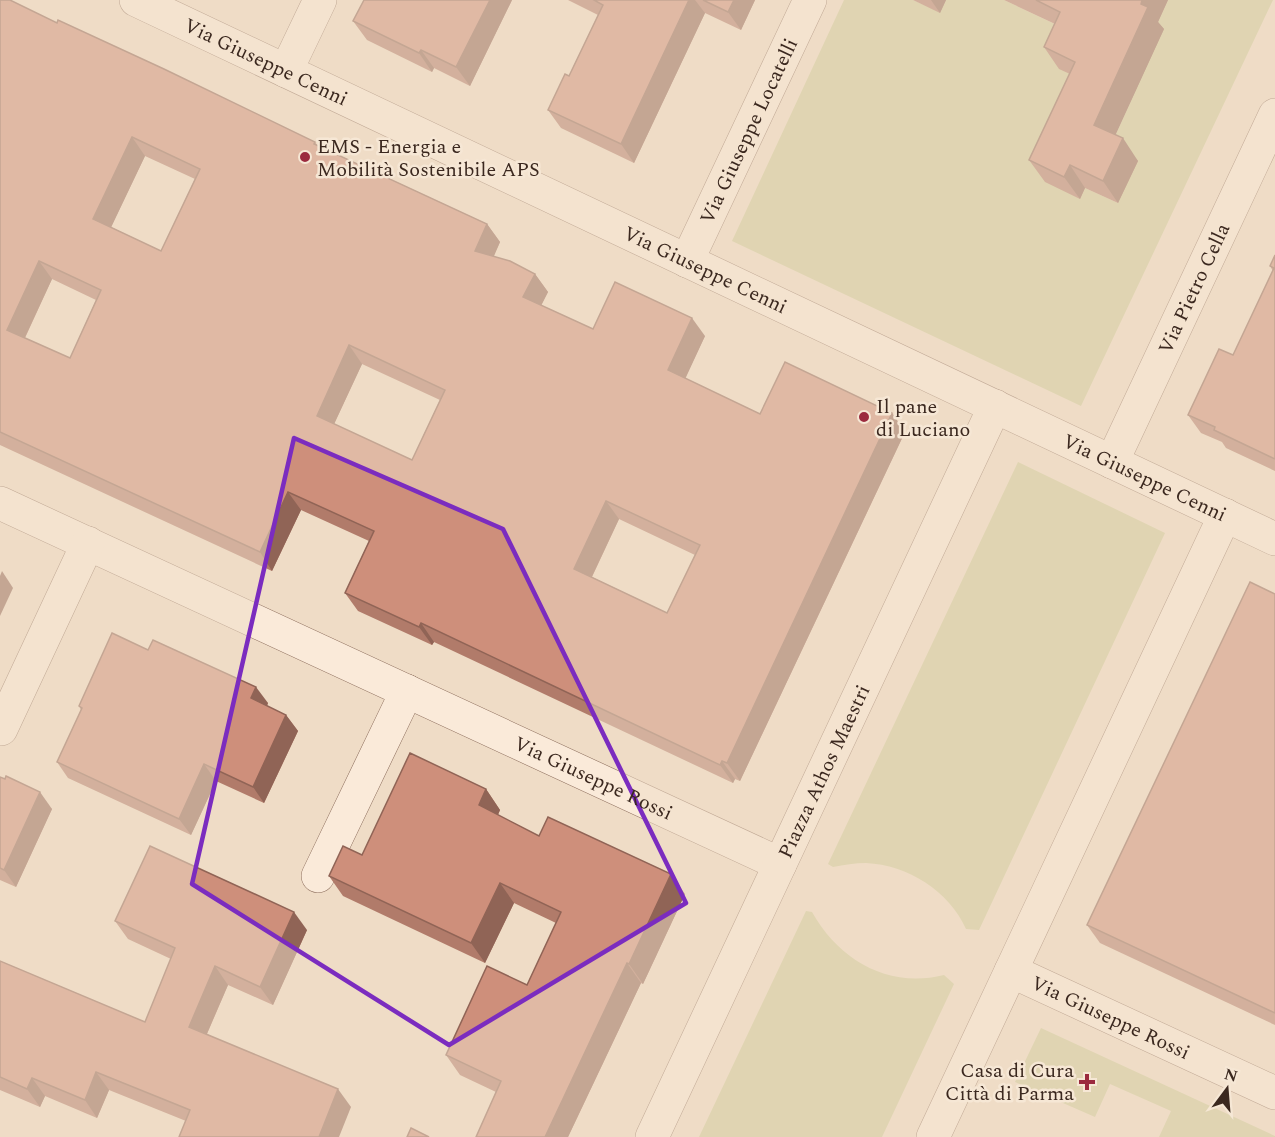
<svg xmlns="http://www.w3.org/2000/svg" width="1275" height="1137" viewBox="0 0 1275 1137" font-family="Spectral,serif">
  <style>
    .green { fill: #cecb99 }
    .lines { fill: none; stroke-linecap: round; stroke-linejoin: round }
    .minor-casing { stroke: #8b6c5b; stroke-width: 34 }
    .minor { stroke: #faead9; stroke-width: 33 }
    .wall { fill: #b17b6a; fill-rule: evenodd }
    .shaded-wall { fill: #906456 }
    .building { fill: #ce8f7b; stroke: #906456; stroke-width: 1.5; fill-rule: evenodd }
    .marked { fill: none; stroke: #7b2cbf; stroke-width: 4.5; stroke-linejoin: round }
    .poi-dot { fill: #9b2a3e; stroke: #f6e7d5; stroke-width: 2 }
    .labels { text-anchor: middle; stroke-width: 5; stroke-linejoin: round; paint-order: stroke }
    .street-label { font-size: 20px; fill: #3b281f; stroke: #f6e7d5 }
    .poi-label { font-size: 20px; fill: #3b281f; stroke: #f6e7d5; text-anchor: start }
  </style>
  <rect width="100%" height="100%" fill="#efdcc6"/>
  <g class="green">
    <polygon points="844,0 913,0 940,12 946,0 1004,0 1076,34 1108,92 1080,198 1085,188 1118,203 1110,147 1130,103 1156,26 1168,0 1273,0 1081,406 732,241"/>
    <path d="M1018 462 1165 533 979 930 966 929C949 891 908 865 866 863 855 863 844 865 833 867L828 864Z"/>
    <path d="M806 911 812 912C839 960 888 989 944 975L954 984 882 1137H699Z"/>
    <polygon points="1041,1028 1275,1136 1275,1137 1159,1137 1171,1111 1110,1084 1095,1117 1015,1082"/>
  </g>
  <g class="lines">
    <g class="minor-casing">
      <g id="minor">
        <path id="s1" d="M136 0 1275 539"/>
        <polyline points="286,71 320,0"/>
        <path id="s2" d="M687 261 810 0"/>
        <path id="s3" d="M1112 462 1275 115"/>
        <path id="s4" d="M0 503 780 864"/>
        <polyline points="1,729 88,543"/>
        <polyline points="318,876 407,691"/>
        <path id="s5" d="M1011 971 1275 1093"/>
        <path id="s6" d="M652 1137 995 406"/>
        <polyline points="933,1137 1225,515"/>
      </g>
    </g>
    <use href="#minor" class="minor"/>
  </g>
  <g class="wall">
    <path d="M0 0 57 23 315 142 317 145 487 224 500 242 493 257 535 274 548 292 541 305 593 329 705 336 685 378 760 414 892 413 905 432 740 781 735 779 733 783 434 642 432 645 358 611 345 593 369 541 301 510 272 571 0 445ZM145 156 195 179 161 251 111 227ZM52 279 96 300 70 358 25 338ZM362 364 440 400 412 460 334 424ZM619 519 695 555 667 613 592 577Z"/>
    <polygon points="512,0 470,86 434,68 432,72 367,40 353,21"/>
    <polygon points="568,0 755,0 741,30 705,13 634,163 561,128 548,110 569,76 598,15"/>
    <polygon points="913,0 946,0 940,13"/>
    <polygon points="1004,0 1168,0 1158,22 1164,29 1115,135 1138,161 1118,203 1085,188 1080,199 1045,182 1029,160 1070,74 1059,69 1044,47 1055,24"/>
    <polygon points="1275,255 1275,471 1226,448 1222,442 1201,433 1188,415 1233,355 1273,271 1270,266"/>
    <polygon points="1275,594 1275,1025 1100,943 1087,925"/>
    <polygon points="148,650 268,703 267,706 286,715 298,731 264,803 216,781 191,835 68,778 57,762 81,710 79,706"/>
    <polygon points="0,777 52,809 16,887 0,880"/>
    <polygon points="486,789 500,810 498,815 539,836 685,894 643,984 641,983 568,1137 476,1137 496,1092 460,1075 446,1055 527,985 556,923 514,903 485,963 343,896 329,876"/>
    <polygon points="115,921 307,930 273,1005 228,985 207,1034 351,1107 186,1121 109,1090 97,1118 45,1096 40,1107 0,1090 0,961 145,1022 171,959 128,939"/>
  </g>
  <g class="shaded-wall">
    <polygon points="490,0 512,0 470,86 456,67"/>
    <polygon points="689,0 695,0 705,13 634,163 621,144"/>
    <polygon points="734,0 755,0 741,30 728,12"/>
    <polygon points="931,0 946,0 940,13"/>
    <polygon points="1142,0 1168,0 1158,22 1164,29 1110,147 1094,125"/>
    <polygon points="421,50 434,68 432,72 419,53"/>
    <polygon points="132,137 145,156 106,238 93,219"/>
    <polygon points="1123,138 1138,161 1118,203 1103,181"/>
    <polygon points="1070,165 1085,188 1080,199 1064,177"/>
    <polygon points="487,224 500,242 488,270 475,251"/>
    <polygon points="39,261 52,279 20,348 7,330"/>
    <polygon points="535,274 548,292 536,316 523,297"/>
    <polygon points="692,318 705,336 681,388 668,370"/>
    <polygon points="349,345 362,364 329,435 317,416"/>
    <polygon points="892,413 905,432 740,781 727,763"/>
    <polygon points="288,492 301,510 272,571 260,552"/>
    <polygon points="606,501 619,519 587,587 574,569"/>
    <polygon points="2,571 13,588 0,616 0,576"/>
    <polygon points="421,623 434,642 432,645 419,627"/>
    <polygon points="256,687 268,703 263,715 251,698"/>
    <polygon points="286,715 298,731 264,803 253,787"/>
    <polygon points="722,761 735,779 733,783 720,765"/>
    <polygon points="204,764 216,781 191,835 179,819"/>
    <polygon points="486,789 500,810 493,825 479,805"/>
    <polygon points="40,792 52,809 16,887 4,870"/>
    <polygon points="671,874 685,894 643,984 629,964"/>
    <polygon points="500,883 514,903 485,963 471,943"/>
    <polygon points="294,912 307,930 273,1005 260,987"/>
    <polygon points="627,963 641,983 568,1137 545,1137"/>
    <polygon points="215,966 228,985 202,1045 189,1027"/>
    <polygon points="96,1072 109,1090 97,1118 85,1100"/>
    <polygon points="32,1078 45,1096 40,1107 27,1089"/>
    <polygon points="338,1089 351,1107 339,1137 319,1137"/>
  </g>
  <g class="building">
    <path d="M0 0H10L57 23 58 20 164 69 315 142 314 144 487 224 475 251 510 261 535 274 523 297 593 329 615 282 692 318 668 370 760 414 785 362 892 413 727 763 722 761 720 765 421 623 419 627 345 593 374 531 288 492 260 552 0 432ZM132 137 200 169 161 251 93 219ZM39 261 101 290 70 358 7 330ZM349 345 445 390 412 460 317 416ZM606 501 700 545 667 613 574 569Z"/>
    <polygon points="364,0 490,0 456,67 421,50 419,53 353,21"/>
    <polygon points="594,0 689,0 621,144 548,110 565,74 569,76 603,5"/>
    <polygon points="703,0 734,0 728,12"/>
    <polygon points="1036,0 1142,0 1141,4 1148,7 1094,125 1123,138 1103,181 1070,165 1064,177 1029,160 1075,62 1044,47 1060,12"/>
    <polygon points="1275,255 1275,459 1214,430 1215,427 1188,415 1219,349 1233,355 1274,268 1270,266"/>
    <polygon points="1250,582 1275,594 1275,1013 1087,925"/>
    <polygon points="112,633 148,650 153,640 256,687 251,698 286,715 253,787 204,764 179,819 57,762 82,708 79,706"/>
    <polygon points="410,753 486,789 479,805 539,836 548,817 671,874 629,964 627,963 545,1137 476,1137 501,1081 446,1055 487,966 527,985 561,912 500,883 471,943 329,876 343,846 362,855"/>
    <polygon points="6,776 40,792 4,870 0,868 0,777 5,779"/>
    <polygon points="150,846 294,912 260,987 215,966 189,1027 338,1089 319,1137 179,1137 190,1110 96,1072 85,1100 32,1078 27,1089 0,1077 0,961 145,1022 175,948 115,921"/>
    <polygon points="411,1128 429,1137 407,1137"/>
  </g>
  <path d="M0 0H1275V1137H0ZM294 438 503 529 686 903 449 1045 192 884Z" fill="#efdcc6" fill-opacity=".55" fill-rule="evenodd"/>
  <path class="marked" d="M294 438 503 529 686 903 449 1045 192 884Z"/>
  <g class="poi-dot">
    <circle cx="305" cy="157" r="6"/>
    <circle cx="864" cy="417" r="6"/>
    <path d="M1084 1073h6v6h6v6h-6v6h-6v-6h-6v-6h6z"/>
  </g>
  <g class="labels">
    <g class="street-label">
      <text dy="7" stroke="none"><textPath href="#s1" startOffset="144">Via Giuseppe Cenni</textPath></text>
      <text dy="7" stroke="none"><textPath href="#s2" startOffset="144">Via Giuseppe Locatelli</textPath></text>
      <text dy="7" stroke="none"><textPath href="#s1" startOffset="630">Via Giuseppe Cenni</textPath></text>
      <text dy="7" stroke="none"><textPath href="#s3" startOffset="192">Via Pietro Cella</textPath></text>
      <text dy="7" stroke="none"><textPath href="#s1" startOffset="1116">Via Giuseppe Cenni</textPath></text>
      <text dy="7" stroke="none"><textPath href="#s6" startOffset="404">Piazza Athos Maestri</textPath></text>
      <text dy="7" stroke="none"><textPath href="#s4" startOffset="654">Via Giuseppe Rossi</textPath></text>
      <text dy="7" stroke="none"><textPath href="#s5" startOffset="110">Via Giuseppe Rossi</textPath></text>
    </g>
    <g class="poi-label">
      <text x="317" y="153">EMS - Energia e<tspan x="317" dy="23">Mobilità Sostenibile APS</tspan></text>
      <text x="876" y="413">Il pane<tspan x="876" dy="23">di Luciano</tspan></text>
      <text x="1074" y="1077" text-anchor="end">Casa di Cura<tspan x="1074" dy="23">Città di Parma</tspan></text>
    </g>
  </g>
  <g transform="translate(1227 1089) rotate(16)" stroke="#f6e7d5" stroke-width="4.5" paint-order="stroke">
  <path d="M0-4.5L10 22L0 15L-10 22Z" fill="#3b281f"/>
  <text y="-9" font-size="16" font-weight="bold" text-anchor="middle" fill="#3b281f">N</text>
  </g>
</svg>
